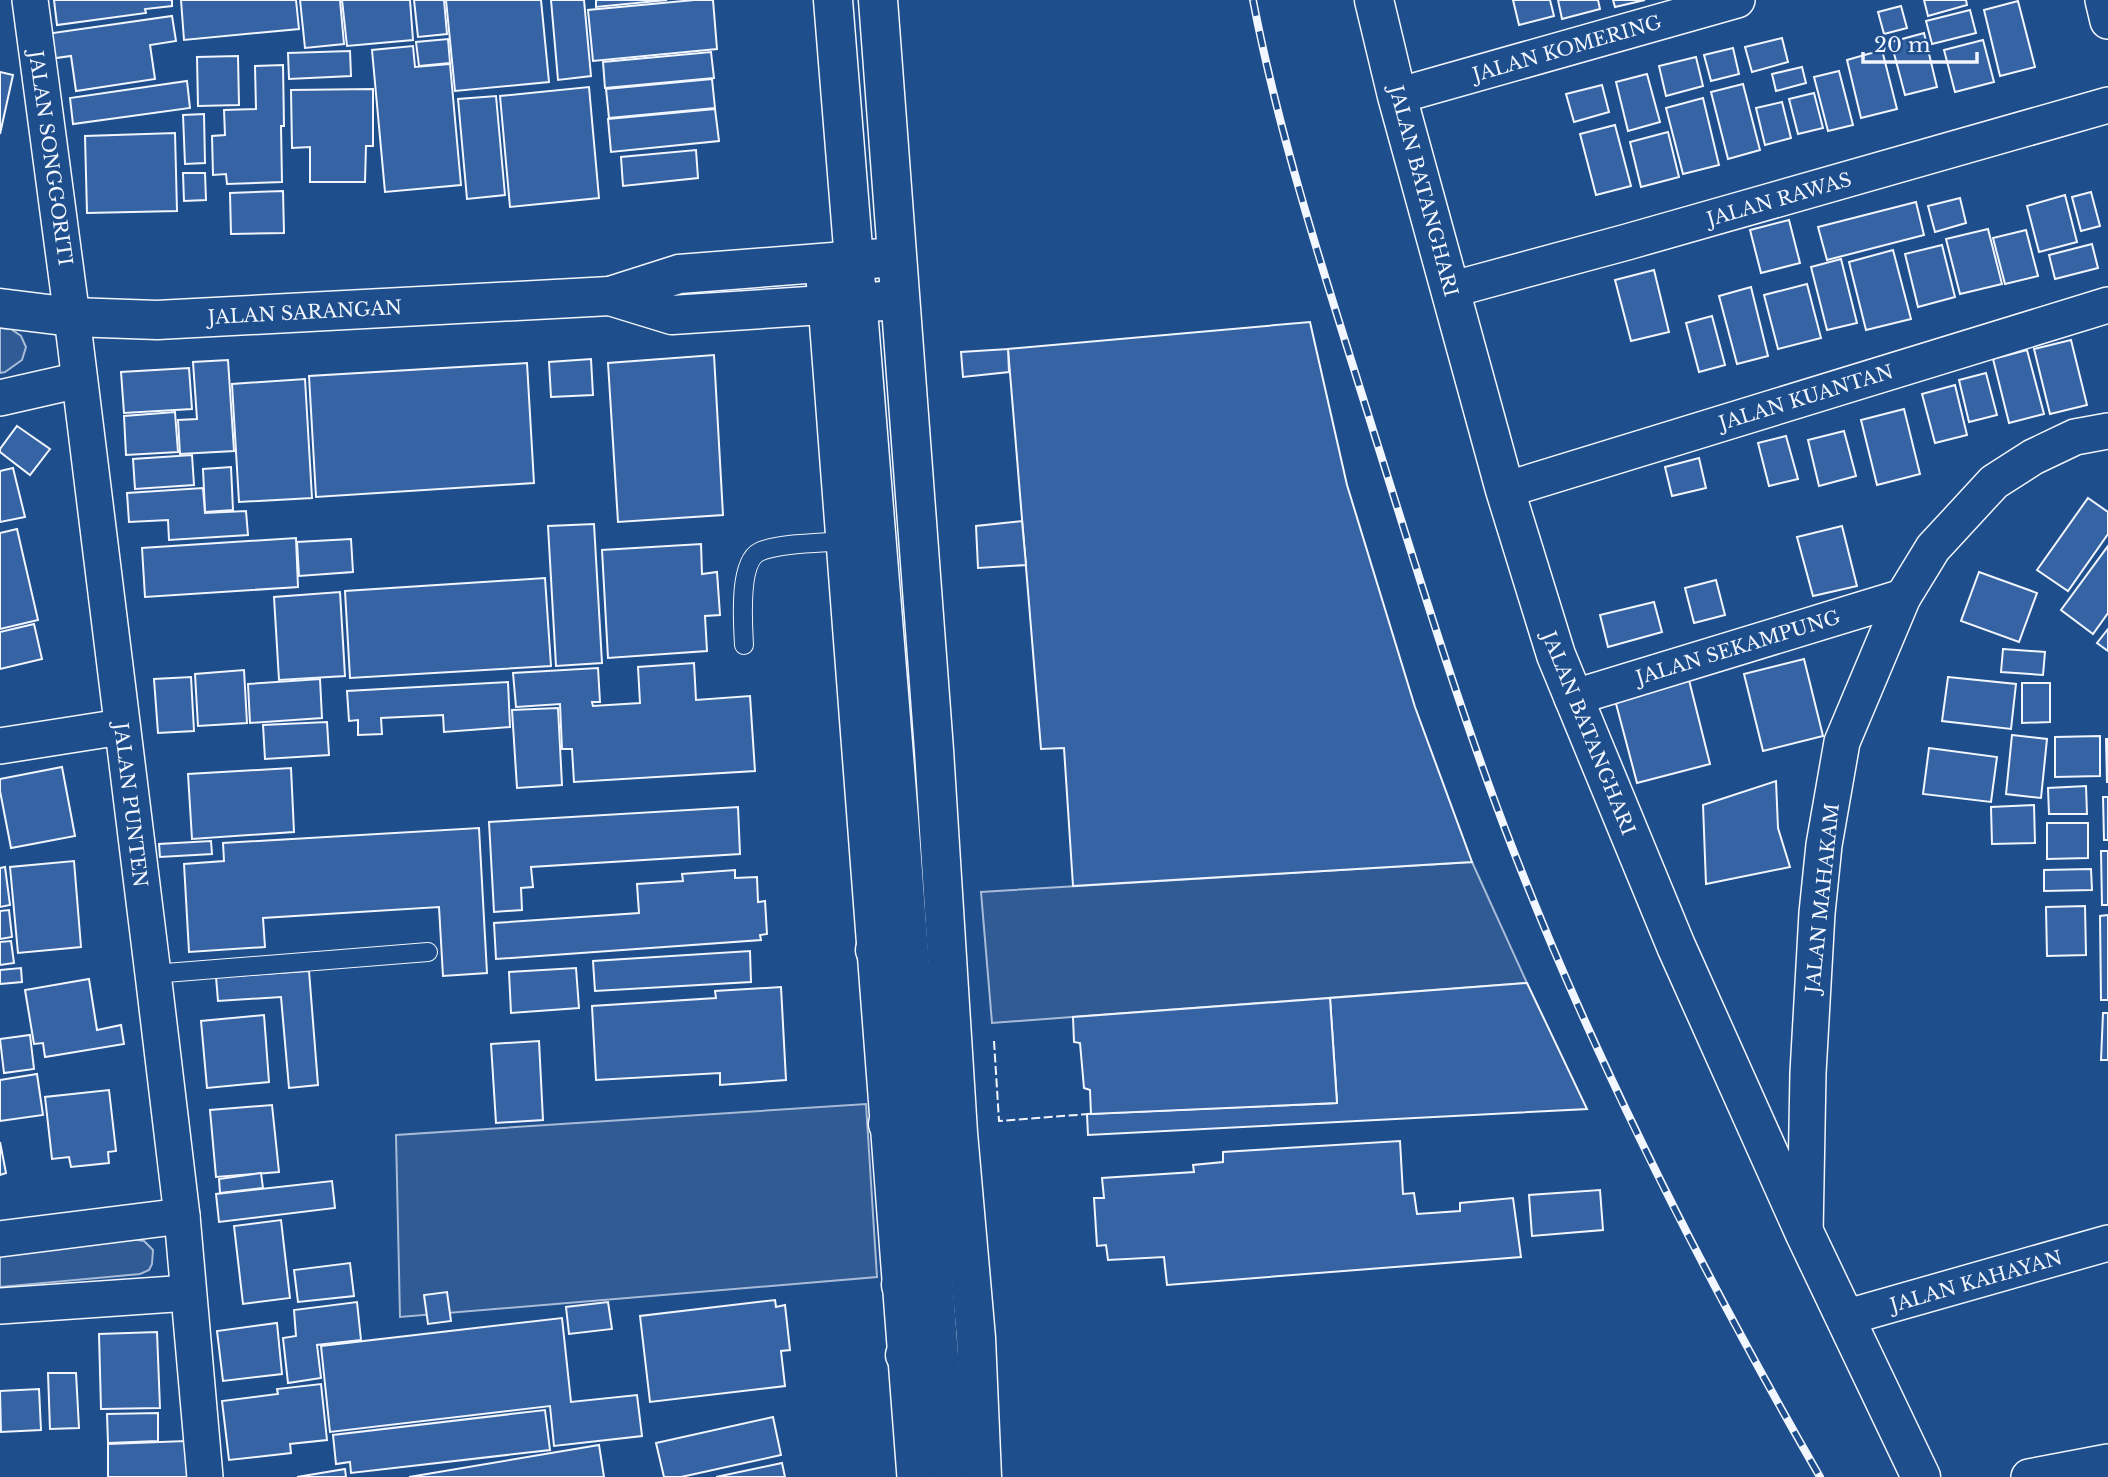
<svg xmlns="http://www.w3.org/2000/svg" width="2108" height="1477" viewBox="0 0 2108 1477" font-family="'Libre Baskerville',serif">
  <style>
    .built { fill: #305b95; stroke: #a8bbd7; stroke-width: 2 }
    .building { fill: #3563a3; stroke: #f2f6ff; stroke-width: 2 }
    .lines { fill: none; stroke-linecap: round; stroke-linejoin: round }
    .lane-casing { stroke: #f2f6ff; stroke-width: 20 }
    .street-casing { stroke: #f2f6ff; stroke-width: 38 }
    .secondary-casing { stroke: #f2f6ff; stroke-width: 41 }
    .primary-casing { stroke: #f2f6ff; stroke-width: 41 }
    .lane { stroke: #1f4e8c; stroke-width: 18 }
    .street { stroke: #1f4e8c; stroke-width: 35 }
    .secondary { stroke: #1f4e8c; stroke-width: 38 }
    .primary { stroke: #1f4e8c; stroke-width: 38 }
    .rail-casing { stroke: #f2f6ff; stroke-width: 8 }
    .rail { stroke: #1f4e8c; stroke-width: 5; stroke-dasharray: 16; stroke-linecap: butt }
    .fence { stroke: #f2f6ff; stroke-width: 2; stroke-dasharray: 9 3.5; stroke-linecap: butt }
    .labels { text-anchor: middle; stroke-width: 5; stroke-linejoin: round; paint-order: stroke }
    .street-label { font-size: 19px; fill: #f2f6ff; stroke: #1f4e8c }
  </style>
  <rect width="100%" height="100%" fill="#1f4e8c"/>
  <g class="built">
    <polygon points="0,328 11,329 21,336 26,347 22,360 5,372 0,373"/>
    <polygon points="1472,862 1527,983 992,1023 981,892"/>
    <polygon points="866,1104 877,1277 400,1317 396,1135"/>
    <polygon points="131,1239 144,1241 153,1250 152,1264 149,1270 140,1274 0,1287 0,1251"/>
  </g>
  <g class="building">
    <polygon points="54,0 172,0 172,6 145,9 146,13 57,25"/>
    <polygon points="181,0 296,0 299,29 184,40"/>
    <polygon points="300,0 340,0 344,44 305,48"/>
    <polygon points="342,0 410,0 413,40 347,46"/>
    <polygon points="414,0 444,0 447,34 418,37"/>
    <polygon points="446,0 541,0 549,82 455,91"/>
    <polygon points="551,0 584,0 591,76 558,80"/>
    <polygon points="596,0 667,0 596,7"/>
    <polygon points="694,0 713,0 717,49 593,61 588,10"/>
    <polygon points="1513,0 1550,0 1554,16 1519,25"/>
    <polygon points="1558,0 1598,0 1600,9 1562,19"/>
    <polygon points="1613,0 1645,0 1615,7"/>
    <polygon points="1924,0 1966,0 1967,5 1928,16"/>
    <polygon points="2018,1 2035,67 2000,76 1984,10"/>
    <polygon points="1901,6 1907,28 1884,34 1878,12"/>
    <polygon points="1970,10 1976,33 1932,44 1926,21"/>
    <polygon points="172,16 176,41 150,45 155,79 76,91 71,56 42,60 39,35"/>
    <polygon points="1924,33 1937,87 1905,95 1891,42"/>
    <polygon points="1782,38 1788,62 1752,72 1745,47"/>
    <polygon points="448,39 450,63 419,66 416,42"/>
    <polygon points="1983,40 1994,82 1955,92 1944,50"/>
    <polygon points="413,46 415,67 450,64 461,185 385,192 372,50"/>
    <polygon points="1733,48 1739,74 1711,81 1704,55"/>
    <polygon points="1882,50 1897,109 1861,118 1847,60"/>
    <polygon points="350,51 351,76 289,79 288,53"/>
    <polygon points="711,52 714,78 605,88 603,62"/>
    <polygon points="238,56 239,105 198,106 197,57"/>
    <polygon points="1696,57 1703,86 1666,96 1659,66"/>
    <polygon points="283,65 284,126 281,126 282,182 227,184 226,174 213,175 212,136 225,135 224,110 256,109 255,66"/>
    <polygon points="1802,67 1806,83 1776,91 1772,74"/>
    <polygon points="1839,71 1853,125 1828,131 1814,77"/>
    <polygon points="0,72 13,75 0,134"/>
    <polygon points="1647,74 1660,122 1628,131 1616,82"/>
    <polygon points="712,79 715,108 609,118 606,89"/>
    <polygon points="187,81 190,108 73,124 70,98"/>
    <polygon points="1743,84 1760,150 1728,159 1711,92"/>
    <polygon points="1602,85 1609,112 1574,122 1566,94"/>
    <polygon points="589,87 599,198 510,207 500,96"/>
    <polygon points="373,89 373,146 366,146 365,182 310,182 310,147 292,148 291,90"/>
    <polygon points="1814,93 1823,128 1798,134 1789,99"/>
    <polygon points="496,96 505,195 467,199 458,99"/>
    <polygon points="1703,98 1719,165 1683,174 1666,108"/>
    <polygon points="1782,102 1791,138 1765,145 1756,108"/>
    <polygon points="715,109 719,141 611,152 608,119"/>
    <polygon points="204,114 205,163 185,164 183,115"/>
    <polygon points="1615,125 1631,186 1596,195 1580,134"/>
    <polygon points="1668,132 1679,177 1641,187 1630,142"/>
    <polygon points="175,133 177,211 87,213 85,136"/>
    <polygon points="696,150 698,178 623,186 621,157"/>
    <polygon points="183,173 205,173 206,200 184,201"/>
    <polygon points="283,191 284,233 231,234 230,193"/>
    <polygon points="2091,192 2100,226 2081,231 2072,197"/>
    <polygon points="2065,195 2077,242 2039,252 2027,206"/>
    <polygon points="1960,198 1966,223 1935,232 1928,206"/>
    <polygon points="1916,202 1924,235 1827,260 1818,227"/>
    <polygon points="1789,220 1800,263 1761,273 1750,230"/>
    <polygon points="1988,229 2002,284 1960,294 1946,239"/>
    <polygon points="2026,230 2038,276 2005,284 1993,238"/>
    <polygon points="2092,244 2098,268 2055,279 2049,255"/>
    <polygon points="1942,245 1955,297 1918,307 1905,254"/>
    <polygon points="1893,250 1911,319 1866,330 1849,262"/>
    <polygon points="1841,259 1857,323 1827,330 1811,267"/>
    <polygon points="1654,270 1669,332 1631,341 1615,280"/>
    <polygon points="1807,284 1821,338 1778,349 1764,295"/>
    <polygon points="1751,287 1768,356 1737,364 1719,296"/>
    <polygon points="1712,316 1725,365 1699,372 1686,323"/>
    <polygon points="1310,322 1347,485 1415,707 1472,862 1073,886 1064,748 1041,749 1008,349"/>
    <polygon points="2071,340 2087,405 2050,414 2034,349"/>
    <polygon points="1008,349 1009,372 963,377 961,352"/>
    <polygon points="2027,350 2044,414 2009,423 1993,359"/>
    <polygon points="714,355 723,515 618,522 608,363"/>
    <polygon points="591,359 593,395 551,397 549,362"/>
    <polygon points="228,360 234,451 180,454 178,420 197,419 193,362"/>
    <polygon points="527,363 534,483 316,497 309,376"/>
    <polygon points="189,368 192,409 124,413 121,372"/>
    <polygon points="1986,373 1997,415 1969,422 1959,380"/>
    <polygon points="305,379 312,498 239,502 232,384"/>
    <polygon points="1955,385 1967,435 1935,443 1922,394"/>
    <polygon points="1904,409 1920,474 1877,485 1861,420"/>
    <polygon points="175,412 178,452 126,455 124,416"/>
    <polygon points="17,426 50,449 30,475 0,452 0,449"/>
    <polygon points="1844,431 1856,476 1819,486 1808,440"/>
    <polygon points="1786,436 1798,479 1769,486 1758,443"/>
    <polygon points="192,455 194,485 135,489 133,459"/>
    <polygon points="1699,458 1706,488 1672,496 1665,467"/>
    <polygon points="231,467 233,510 205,512 203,469"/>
    <polygon points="13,468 25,517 0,522 0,471"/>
    <polygon points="203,488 205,513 246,511 248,535 169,540 168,520 129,522 127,493"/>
    <polygon points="2088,498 2108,512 2108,534 2068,591 2037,570"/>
    <polygon points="1022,521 1026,565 978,568 976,526"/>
    <polygon points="594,524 602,663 556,666 548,526"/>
    <polygon points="1842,526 1857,586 1813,596 1797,537"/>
    <polygon points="17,529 38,620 0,629 0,533"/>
    <polygon points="296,538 298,587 145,597 142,548"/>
    <polygon points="351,539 353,572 299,576 297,542"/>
    <polygon points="701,544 702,574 717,572 720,615 705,616 707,651 608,658 602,550"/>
    <polygon points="2108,546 2108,613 2093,634 2061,610"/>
    <polygon points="1979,572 2037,593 2019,642 1961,621"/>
    <polygon points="545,578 551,666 350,678 345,591"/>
    <polygon points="1716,580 1725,615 1694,623 1685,588"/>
    <polygon points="340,592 345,676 279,680 274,597"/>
    <polygon points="1654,602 1662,632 1608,647 1600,615"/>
    <polygon points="34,624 42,659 0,669 0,632"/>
    <polygon points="2108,629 2108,651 2097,643"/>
    <polygon points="2003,649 2045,652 2043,675 2001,672"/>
    <polygon points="1804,659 1823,736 1763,751 1744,674"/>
    <polygon points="694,663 696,700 750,696 755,771 574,782 572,749 562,749 560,704 516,707 513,673 598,668 600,702 592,702 593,706 640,703 638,667"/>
    <polygon points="244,670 247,723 198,726 195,674"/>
    <polygon points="1688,676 1710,764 1637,783 1614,696"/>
    <polygon points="191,677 194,731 158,733 154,679"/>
    <polygon points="1948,677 2016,684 2011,729 1942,721"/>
    <polygon points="320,679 322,718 250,723 248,684"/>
    <polygon points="508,682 510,727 444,732 443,715 381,718 382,734 358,735 358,720 349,721 347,691"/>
    <polygon points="2022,683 2050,683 2050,722 2022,723"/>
    <polygon points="558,708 562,785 517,788 512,710"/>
    <polygon points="327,722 329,755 265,759 263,725"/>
    <polygon points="2012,735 2047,739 2041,798 2006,794"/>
    <polygon points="2100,736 2100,776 2055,777 2055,737"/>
    <polygon points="2106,739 2108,739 2107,783"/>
    <polygon points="1929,748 1997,757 1991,802 1923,794"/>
    <polygon points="62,767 75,836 11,848 0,791 0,779"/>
    <polygon points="291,768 294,832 192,839 188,774"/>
    <polygon points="1776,781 1778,828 1790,867 1706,884 1703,805"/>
    <polygon points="2086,786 2087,814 2049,814 2048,788"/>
    <polygon points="2103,797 2108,797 2108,840 2104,840"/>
    <polygon points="2034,805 2035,843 1992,844 1991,807"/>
    <polygon points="738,807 740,854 531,867 533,887 521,888 522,910 494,912 489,822"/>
    <polygon points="2047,823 2088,823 2088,858 2047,859"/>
    <polygon points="479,828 487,973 443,976 439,907 263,918 265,947 189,952 184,864 224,861 223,843"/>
    <polygon points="211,841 212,854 160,857 159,844"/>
    <polygon points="2101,851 2108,851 2108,905 2102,905"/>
    <polygon points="74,861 81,947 18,953 10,867"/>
    <polygon points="5,867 10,905 0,907 0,868"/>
    <polygon points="2091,869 2092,890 2044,891 2044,870"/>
    <polygon points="735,870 735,878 757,877 758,902 765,901 767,934 760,935 761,940 496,959 494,923 639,913 637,884 683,881 682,874"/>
    <polygon points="2085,906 2086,955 2047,956 2046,907"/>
    <polygon points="9,910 12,937 0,939 0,911"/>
    <polygon points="2108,915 2108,1000 2101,1000 2100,916"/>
    <polygon points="11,941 14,963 0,965 0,942"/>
    <polygon points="750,951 751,982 595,991 593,961"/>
    <polygon points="21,968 22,982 0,984 0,970"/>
    <polygon points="576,968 579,1008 511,1013 509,972"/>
    <polygon points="309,971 318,1085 289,1088 281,997 218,1001 216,977"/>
    <polygon points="89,979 97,1030 121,1025 124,1044 45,1057 43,1043 34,1044 25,990"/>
    <polygon points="1527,983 1587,1109 1088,1135 1087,1114 1337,1103 1330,998"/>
    <polygon points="781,987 786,1080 720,1085 720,1073 596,1080 592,1006 716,998 715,991"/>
    <polygon points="1330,998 1337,1103 1091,1114 1090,1090 1084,1088 1080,1043 1074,1042 1073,1017"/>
    <polygon points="2103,1013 2108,1013 2108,1060 2101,1060"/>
    <polygon points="264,1015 269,1082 207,1088 201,1021"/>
    <polygon points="30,1035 34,1069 4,1073 0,1039"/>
    <polygon points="539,1041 543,1120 496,1123 491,1044"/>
    <polygon points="37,1074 43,1115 0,1121 0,1080"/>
    <polygon points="109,1090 116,1151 108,1152 109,1163 71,1167 69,1157 52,1159 45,1097"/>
    <polygon points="272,1105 279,1172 216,1177 210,1110"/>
    <polygon points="1400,1141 1403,1194 1414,1193 1417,1214 1460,1211 1460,1203 1513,1198 1521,1257 1167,1285 1164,1257 1108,1260 1106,1245 1097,1246 1094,1198 1104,1198 1102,1178 1194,1172 1193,1165 1223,1162 1223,1152"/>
    <polygon points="0,1142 6,1173 0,1175"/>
    <polygon points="261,1173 263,1188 220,1193 219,1179"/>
    <polygon points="332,1181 335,1208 219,1222 216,1194"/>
    <polygon points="1600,1190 1603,1230 1532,1236 1529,1195"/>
    <polygon points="281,1220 290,1298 243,1304 234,1226"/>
    <polygon points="350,1263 354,1296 298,1302 294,1270"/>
    <polygon points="447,1292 451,1321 428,1324 424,1295"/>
    <polygon points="775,1300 776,1307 785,1305 790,1350 781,1351 785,1386 650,1402 640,1316"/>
    <polygon points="357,1302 361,1340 317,1345 321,1378 288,1383 283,1338 296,1336 294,1310"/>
    <polygon points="608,1302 612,1329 569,1334 566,1307"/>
    <polygon points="562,1318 571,1402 637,1395 642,1436 554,1446 550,1406 330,1432 321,1346"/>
    <polygon points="277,1323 282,1374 223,1381 217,1331"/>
    <polygon points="157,1332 160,1408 101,1409 99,1334"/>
    <polygon points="48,1373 76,1373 79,1428 50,1429"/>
    <polygon points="321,1384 327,1440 290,1444 291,1453 229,1460 222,1401 278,1394 277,1389"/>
    <polygon points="39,1389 41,1430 1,1432 0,1391"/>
    <polygon points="545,1410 550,1450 351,1473 350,1462 336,1464 333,1435"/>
    <polygon points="158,1413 158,1441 108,1443 107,1414"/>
    <polygon points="773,1417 781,1455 681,1477 664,1477 656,1443"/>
    <polygon points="186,1441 187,1477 108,1477 108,1444"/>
    <polygon points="599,1445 604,1477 409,1477"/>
    <polygon points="782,1463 785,1477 716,1477"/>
    <polygon points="345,1469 346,1477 297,1477"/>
  </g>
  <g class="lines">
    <g class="lane-casing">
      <g id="lane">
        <path d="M744 645C743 624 738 563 759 552 778 543 823 543 845 541"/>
        <polyline points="153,974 428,952"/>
      </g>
    </g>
    <g class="street-casing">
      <g id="street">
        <polyline points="30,0 72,317 153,974 182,1216 205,1477"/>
        <polyline points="2103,0 2108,21"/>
        <polyline points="1397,96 1737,0"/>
        <polyline points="823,264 915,1477"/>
        <polyline points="1450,290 1627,242 2108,105"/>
        <polyline points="0,398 79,380"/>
        <polyline points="1505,490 2108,305"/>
        <polyline points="1572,698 1903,597"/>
        <polyline points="0,746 121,727"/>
        <polyline points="1805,1234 1808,1073 1817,913 1824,845 1842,742 1903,597 1933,548 1994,482 2033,457 2075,437 2108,431"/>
        <polyline points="0,1239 182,1216"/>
        <polyline points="0,1306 188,1293"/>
        <polyline points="1844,1318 2108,1243"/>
        <polyline points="2029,1477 2108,1462"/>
      </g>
    </g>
    <g class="secondary-casing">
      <g id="secondary">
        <polyline points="1374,0 1397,96 1505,490 1556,655 1676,946 1805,1234 1921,1477"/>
        <polyline points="610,296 672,315 899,300"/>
        <polyline points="0,308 72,317 157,320 610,296 679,274 896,257"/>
      </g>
    </g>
    <g class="primary-casing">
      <g id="primary">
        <polyline points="833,0 899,818 948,1477"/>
        <polyline points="878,0 934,750 958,1133 976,1338 982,1477"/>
        <polyline points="875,950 908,948"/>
        <polyline points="888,1124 921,1118"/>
        <polyline points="901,1285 933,1283"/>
        <polyline points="905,1355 938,1351"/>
      </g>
    </g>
    <use href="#lane" class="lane"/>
    <use href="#street" class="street"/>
    <use href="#secondary" class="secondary"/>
    <use href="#primary" class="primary"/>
    <g class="rail-casing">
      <path id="rail" d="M1253 0C1281 146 1329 288 1373 430 1417 570 1459 710 1512 847 1596 1064 1704 1275 1820 1477"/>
    </g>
    <use href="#rail" class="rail"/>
    <polyline class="fence" points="994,1041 999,1121 1089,1114"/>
  </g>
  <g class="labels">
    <g class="street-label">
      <text transform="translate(1567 48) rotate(-16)" y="7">JALAN KOMERING</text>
      <text transform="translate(51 158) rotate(82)" y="7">JALAN SONGGORITI</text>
      <text transform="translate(1424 191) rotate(75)" y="7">JALAN BATANGHARI</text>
      <text transform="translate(1779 199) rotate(-16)" y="7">JALAN RAWAS</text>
      <text transform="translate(305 312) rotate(-3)" y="7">JALAN SARANGAN</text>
      <text transform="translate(1806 397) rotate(-17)" y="7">JALAN KUANTAN</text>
      <text transform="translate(1738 647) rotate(-17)" y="7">JALAN SEKAMPUNG</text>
      <text transform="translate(1589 733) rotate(68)" y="7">JALAN BATANGHARI</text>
      <text transform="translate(131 805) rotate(83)" y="7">JALAN PUNTEN</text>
      <text transform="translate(1822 898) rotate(-84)" y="7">JALAN MAHAKAM</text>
      <text transform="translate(1976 1281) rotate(-16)" y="7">JALAN KAHAYAN</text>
    </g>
  </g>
  <path d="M1863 52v10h114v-10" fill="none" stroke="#f2f6ff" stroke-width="3.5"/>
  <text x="1874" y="52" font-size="21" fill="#f2f6ff" stroke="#1f4e8c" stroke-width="5" paint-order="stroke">20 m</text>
</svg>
